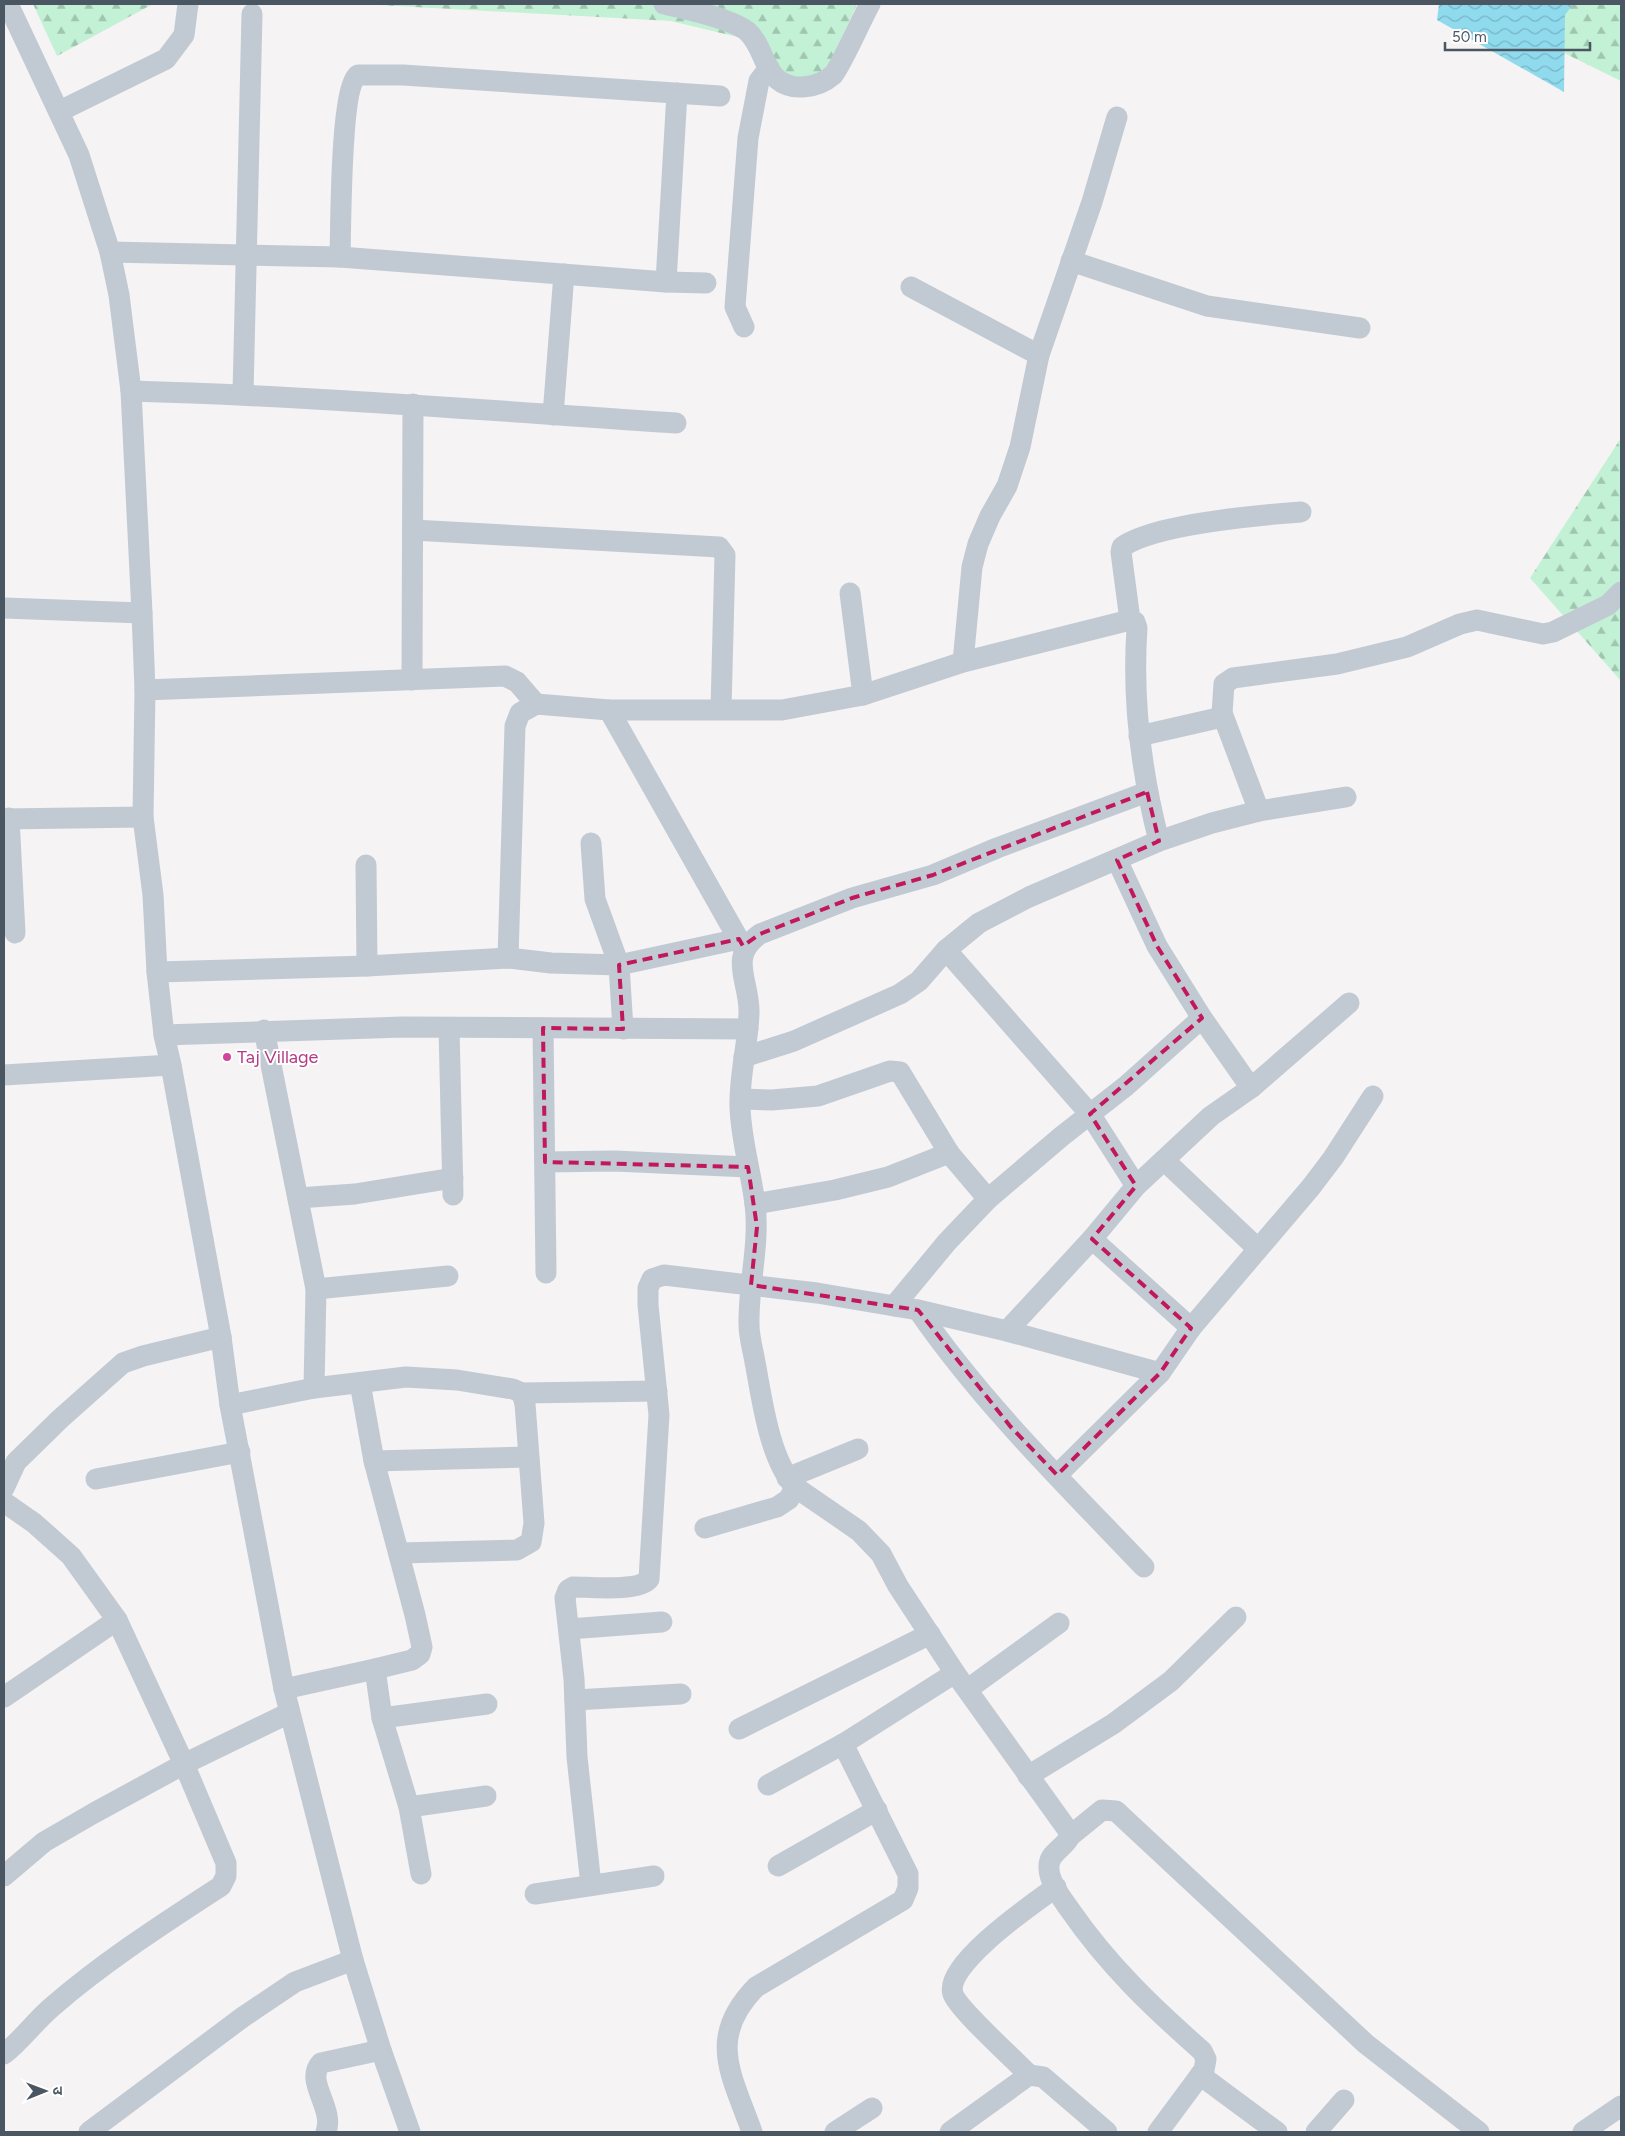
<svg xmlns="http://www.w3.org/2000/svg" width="1625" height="2136" viewBox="0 0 1625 2136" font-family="Figtree,'Noto Sans Devanagari',sans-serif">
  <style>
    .forest { fill: url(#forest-firs) }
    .water { fill: url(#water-waves) }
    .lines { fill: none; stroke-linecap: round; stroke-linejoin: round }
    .minor { stroke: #c1cad2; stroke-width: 21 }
    .marked { fill: none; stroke: #c2185b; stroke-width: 4; stroke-dasharray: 10 6; stroke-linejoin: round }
    .hotel-dot { fill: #d1479c; stroke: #fff; stroke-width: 2 }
    .labels { text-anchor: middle; stroke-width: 4; stroke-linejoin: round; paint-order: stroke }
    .hotel-label { font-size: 18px; fill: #b23c85; stroke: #fff; text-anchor: start }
  </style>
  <defs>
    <pattern id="forest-firs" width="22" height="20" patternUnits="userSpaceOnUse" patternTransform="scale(1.25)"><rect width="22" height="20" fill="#c3f1d5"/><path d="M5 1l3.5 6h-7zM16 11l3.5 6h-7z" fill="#a0c6b0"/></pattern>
    <pattern id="water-waves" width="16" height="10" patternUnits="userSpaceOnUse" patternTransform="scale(1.25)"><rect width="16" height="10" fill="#90daee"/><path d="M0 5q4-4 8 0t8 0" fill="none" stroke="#78b4c4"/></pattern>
  </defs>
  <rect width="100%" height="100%" fill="#f5f3f3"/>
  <g class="forest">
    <polygon points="33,4 153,4 57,56"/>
    <polygon points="360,4 857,4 821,85 773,86 754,41 671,21"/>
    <polygon points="1468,4 1621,4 1621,81 1479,11"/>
    <polygon points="1621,438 1621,681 1530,578"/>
  </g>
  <polygon class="water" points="1439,4 1573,4 1565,15 1564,92 1437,20"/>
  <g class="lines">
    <g class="minor">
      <polyline points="8,4 79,155 110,252 119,295 131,391 142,613 145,690 143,817 153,895 157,972 164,1035 171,1065 221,1337 230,1405 284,1689 353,1960 381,2050 410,2132"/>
      <path d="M664 4C685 9 730 18 747 31 762 44 763 67 777 79 792 92 818 88 833 75 840 68 863 16 870 4"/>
      <polyline points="60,111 166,59 184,35 188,4"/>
      <polyline points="110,252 340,257 666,282 706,283"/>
      <path d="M340 257C341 229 340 88 358 75H403L720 96"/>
      <polyline points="1071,261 1207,306 1360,328"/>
      <polyline points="666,282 677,93"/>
      <polyline points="911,287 1039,355"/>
      <polyline points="744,327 735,307 748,138 759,81 769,68"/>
      <path d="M131 391C313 396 494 411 676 423"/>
      <polyline points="243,394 252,14"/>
      <polyline points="553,415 564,274"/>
      <polyline points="413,530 719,547 725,555 721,709"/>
      <polyline points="850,593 863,695"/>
      <polyline points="4,608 142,613"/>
      <polyline points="963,662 972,567 978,544 990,516 1007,486 1020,447 1039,355 1092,202 1117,117"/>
      <polyline points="412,680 413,404"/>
      <polyline points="145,690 505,676 517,682 536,704"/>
      <polyline points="609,710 744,949"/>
      <polyline points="1222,713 1259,811"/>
      <polyline points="1139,736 1218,718 1222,713 1224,684 1233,678 1337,664 1407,647 1460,624 1477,620 1543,634 1553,632 1608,605 1621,592"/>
      <path d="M1147 792 997 848 933 875 852 898 760 934C727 957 750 981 749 1013 748 1045 739 1076 740 1107 741 1140 751 1172 755 1204 760 1244 748 1285 749 1325 749 1337 753 1350 755 1362 762 1399 769 1458 795 1487L859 1531 881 1554 898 1586 955 1673 1067 1829 1070 1836C1065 1848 1049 1852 1049 1866 1048 1881 1061 1897 1070 1910 1108 1965 1152 2007 1202 2051L1206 2059 1204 2070 1158 2132"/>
      <polyline points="9,818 15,933"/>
      <polyline points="4,819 143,817"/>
      <path d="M1159 841C1141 771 1132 700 1137 628L1135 622 1130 620 1121 552 1122 547C1154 524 1260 515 1301 512"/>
      <polyline points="591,843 595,899 619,965 623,1029"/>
      <polyline points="1117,860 1157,946 1202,1018 1251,1088"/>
      <polyline points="366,865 367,966"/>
      <polyline points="946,950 1090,1114 1136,1186"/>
      <polyline points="508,958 515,726 520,713 536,704 609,710 782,710 863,695 963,662 1130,620"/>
      <polyline points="157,972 367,966 508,958 551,963 619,965 739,939"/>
      <polyline points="449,1028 453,1195"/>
      <polyline points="543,1028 546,1273"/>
      <polyline points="264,1030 316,1289 314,1388"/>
      <polyline points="164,1035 403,1027 748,1029"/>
      <polyline points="744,1057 794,1041 900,994 919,981 946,950 979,923 1029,897 1159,841 1212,823 1259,811 1346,797"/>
      <polyline points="4,1075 171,1065"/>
      <polyline points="742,1099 772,1100 818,1096 890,1071 900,1072 949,1153 988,1199"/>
      <polyline points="1164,1160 1257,1248"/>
      <polyline points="545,1162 614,1161 748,1167"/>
      <polyline points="298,1198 355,1194 453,1178"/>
      <polyline points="755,1204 835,1190 888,1177 949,1153"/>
      <polyline points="1092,1239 1191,1328"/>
      <polyline points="316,1289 448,1276"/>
      <polyline points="894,1306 947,1242 988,1199 1062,1136 1126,1086 1202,1018"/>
      <path d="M918 1310C983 1404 1065 1484 1144 1567"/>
      <polyline points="1007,1331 1092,1239 1136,1186 1211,1116 1251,1088 1349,1003"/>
      <polyline points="522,1393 657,1391"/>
      <polyline points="230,1405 314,1388 406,1377 457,1380 513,1389 522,1393 525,1404 534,1523 531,1542 517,1550 400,1553"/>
      <polyline points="374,1461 528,1457"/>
      <polyline points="1057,1475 1160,1373 1191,1328 1311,1187 1333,1158 1373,1096"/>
      <polyline points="787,1478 858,1449"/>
      <polyline points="96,1479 240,1452"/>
      <polyline points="4,1488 16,1462 60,1419 123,1363 143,1356 221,1337"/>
      <path d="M4 1502 34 1523 71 1556 117 1620 184 1764 226 1863V1876L221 1886C163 1924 105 1961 53 2006 35 2021 22 2040 4 2054"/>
      <polyline points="705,1528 777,1507 789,1499 795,1487"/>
      <polyline points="569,1629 662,1622"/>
      <polyline points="375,1669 382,1718 409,1807 421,1874"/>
      <polyline points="284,1689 375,1669 412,1660 420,1654 422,1647 415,1615 374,1461 360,1383"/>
      <polyline points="968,1689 1059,1623"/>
      <polyline points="4,1697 117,1620"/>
      <polyline points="575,1700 681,1694"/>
      <polyline points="382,1718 487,1704"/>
      <polyline points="739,1729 930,1634"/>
      <polyline points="1028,1776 1113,1724 1171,1681 1236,1617"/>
      <polyline points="768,1785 843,1744 955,1673"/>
      <polyline points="409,1807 486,1796"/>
      <polyline points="1070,1836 1102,1810 1116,1811 1366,2044 1479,2132"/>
      <polyline points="778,1866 877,1810"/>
      <polyline points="4,1876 44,1842 94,1813 184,1764 289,1713"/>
      <path d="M591 1885 577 1757 574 1679 565 1598 568 1590 573 1587C589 1587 639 1592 649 1579L659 1415 648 1305V1288L652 1279 664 1275 817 1293 918 1310 1007 1331 1160 1373"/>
      <polyline points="535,1894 654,1876"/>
      <path d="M1029 2075C1015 2060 958 2009 953 1994 943 1965 1034 1903 1056 1887"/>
      <polyline points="1200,2075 1277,2132"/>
      <polyline points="89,2132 243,2017 295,1982 353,1960"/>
      <path d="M326 2132C335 2108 304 2081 321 2063L381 2050"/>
      <path d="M752 2132C732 2075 706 2038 756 1987L903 1900 908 1888V1874L843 1744"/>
      <polyline points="835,2132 872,2108"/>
      <polyline points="950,2132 1029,2075 1043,2077 1107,2132"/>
      <polyline points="1316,2132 1344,2100"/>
      <polyline points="1583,2132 1621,2106"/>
    </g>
  </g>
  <path class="marked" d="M1147 792 1159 841 1117 860 1157 946 1202 1018 1090 1114 1136 1186 1092 1239 1191 1328 1160 1373 1057 1475 1010 1426 918 1310 751 1285 757 1227 748 1167 545 1162 543 1028 623 1029 619 965 739 939 743 946 760 934 852 898 933 875Z"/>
  <circle class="hotel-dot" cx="227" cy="1057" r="5"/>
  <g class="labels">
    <g class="hotel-label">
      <text x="237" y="1063">Taj Village</text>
    </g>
  </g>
  <rect width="1625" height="2136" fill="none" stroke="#4a5661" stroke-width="10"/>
  <g transform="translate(45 2091) rotate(89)" stroke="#ffffff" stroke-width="4" paint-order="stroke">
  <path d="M0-4L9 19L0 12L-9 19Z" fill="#4a5661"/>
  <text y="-8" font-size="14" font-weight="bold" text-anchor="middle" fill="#4a5661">उ</text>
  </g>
  <path d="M1445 42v8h145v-8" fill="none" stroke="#4a5661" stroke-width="2.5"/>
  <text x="1452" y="42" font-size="15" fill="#4a5661" stroke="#ffffff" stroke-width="4" paint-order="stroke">50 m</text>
</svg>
